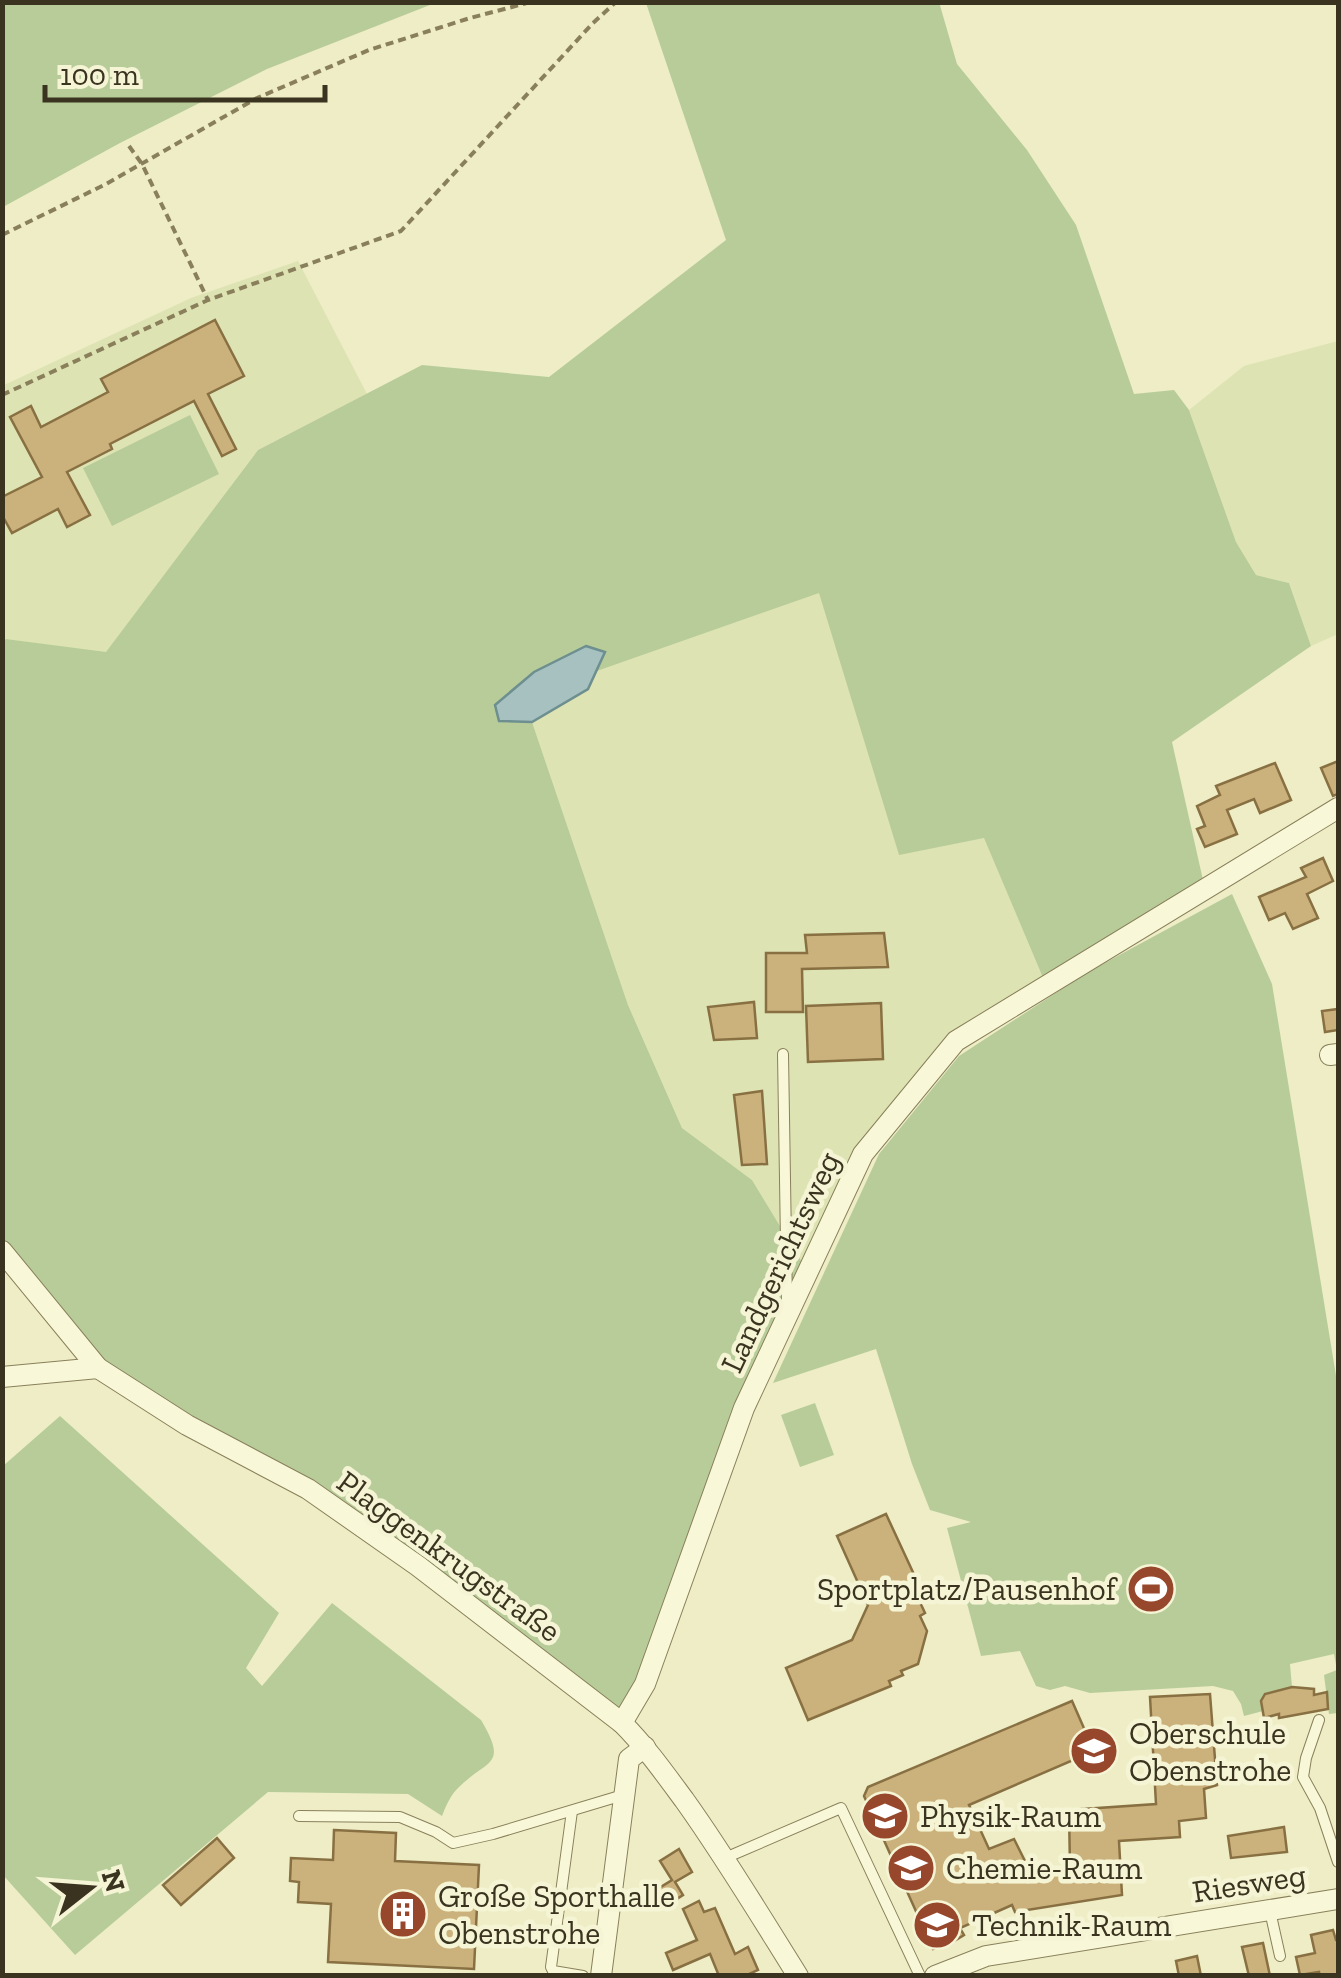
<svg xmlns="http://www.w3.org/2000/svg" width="1341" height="1978" viewBox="0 0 1341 1978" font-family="'Zilla Slab',serif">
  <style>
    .farmland { fill: #dee3b3 }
    .green { fill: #b8cc99 }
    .water { fill: #a7c1c1; stroke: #6d8f90; stroke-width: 2.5 }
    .building { fill: #cbb27c; stroke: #887042; stroke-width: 2.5 }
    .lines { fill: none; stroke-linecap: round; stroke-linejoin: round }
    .service-casing { stroke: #89805b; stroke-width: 12 }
    .minor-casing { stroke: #89805b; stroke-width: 22 }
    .path { stroke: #89805b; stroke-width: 4; stroke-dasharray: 8 5; stroke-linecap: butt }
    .service { stroke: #f8f8d9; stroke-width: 10 }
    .minor { stroke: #f8f8d9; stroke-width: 20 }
    .labels { text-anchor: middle; stroke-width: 9; stroke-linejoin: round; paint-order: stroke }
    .street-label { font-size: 32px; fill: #39331f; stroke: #f5f5d5 }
    .poi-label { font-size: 32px; fill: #39331f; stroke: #f5f5d5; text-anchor: start }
  </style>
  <rect width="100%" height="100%" fill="#eeedc5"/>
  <g class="farmland">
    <polygon points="298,261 367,394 258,450 106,653 6,639 3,636 2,386 191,298"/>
    <polygon points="1338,341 1338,634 1311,646 1289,583 1256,575 1236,542 1189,410 1244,366"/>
    <polygon points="820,592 899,854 984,837 1046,985 956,1041 863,1154 808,1272 752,1180 682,1128 628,1005 532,722 588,689 597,671"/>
  </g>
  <g class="green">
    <polygon points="3,2 435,2 435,3 267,69 120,143 3,207"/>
    <polygon points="939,2 957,64 1027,150 1076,225 1134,394 1174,390 1189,410 1236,542 1256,575 1289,583 1311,646 1172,742 1203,880 1046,985 984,838 899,855 819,593 597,671 499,721 532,722 628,1005 682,1128 752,1180 808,1272 622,1723 418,1566 98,1368 3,1251 2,641 6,639 106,652 258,450 422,365 549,377 726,240 646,3"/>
    <polygon points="190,415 219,474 112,526 83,468"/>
    <polygon points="1232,894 1272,984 1338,1388 1338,1713 1329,1714 1324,1675 1337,1670 1334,1654 1290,1664 1292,1687 1265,1694 1261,1701 1263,1711 1244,1716 1241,1704 1233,1691 1213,1686 1090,1693 1065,1686 1050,1690 1036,1686 1020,1651 981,1656 947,1528 971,1522 930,1510 912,1464 876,1349 773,1383 879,1154 959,1056 1088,972"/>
    <polygon points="815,1403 834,1455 800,1467 781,1415"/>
    <path d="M60 1416 279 1613 246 1668 262 1686 332 1603 481 1720C509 1767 487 1759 458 1788 450 1796 446 1806 442 1816L408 1794 268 1792 75 1955 2 1874 3 1466Z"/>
  </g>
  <polygon class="water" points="586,646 605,652 588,689 532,722 499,721 495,705 534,672"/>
  <g class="building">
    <polygon points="215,320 244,376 208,394 236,449 222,456 194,401 110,444 112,449 67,472 90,515 67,527 58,509 12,533 2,515 2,497 42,477 10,417 31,406 41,427 108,392 101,379"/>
    <polygon points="1338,761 1338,794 1333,796 1321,768"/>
    <polygon points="1275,763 1291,800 1260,813 1254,799 1227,810 1237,834 1205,847 1197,829 1205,826 1197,806 1220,795 1216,786"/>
    <polygon points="1323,858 1333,881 1307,894 1318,918 1293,929 1285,913 1269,920 1259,897 1306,877 1301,868"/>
    <polygon points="884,933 888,967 802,969 803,1012 766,1012 766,953 807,953 805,935"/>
    <polygon points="754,1002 757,1038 714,1040 708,1007"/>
    <polygon points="881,1003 883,1059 808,1062 806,1006"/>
    <polygon points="1338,1009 1338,1030 1325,1032 1322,1011"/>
    <polygon points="762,1091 767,1164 742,1165 734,1095"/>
    <polygon points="886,1514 924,1596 918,1598 925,1613 920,1616 927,1631 918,1664 901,1671 903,1675 889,1681 891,1686 808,1720 786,1668 852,1640 868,1605 837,1536"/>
    <polygon points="1292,1687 1314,1689 1314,1695 1327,1692 1328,1709 1279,1718 1279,1714 1264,1718 1261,1701 1265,1694"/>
    <polygon points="1210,1694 1217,1785 1204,1789 1206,1818 1179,1821 1180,1837 1119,1841 1122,1895 1015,1912 1012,1905 960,1928 964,1935 949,1944 933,1949 864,1796 868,1787 1072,1701 1094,1751 969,1805 989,1849 1014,1839 1032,1875 1070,1869 1069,1810 1156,1804 1150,1697"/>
    <polygon points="1284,1827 1287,1852 1231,1858 1228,1836"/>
    <polygon points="334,1830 396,1833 395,1861 479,1865 474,1969 328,1962 331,1904 298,1902 299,1882 290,1881 291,1858 333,1860"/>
    <polygon points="217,1838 234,1858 181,1905 163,1885"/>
    <polygon points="679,1849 692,1872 675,1882 683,1895 661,1909 651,1893 672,1880 660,1861"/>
    <polygon points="699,1901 704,1912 715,1908 735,1954 748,1947 758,1970 745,1976 719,1976 710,1954 673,1970 666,1953 697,1940 683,1909"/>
    <polygon points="1333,1930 1336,1940 1338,1940 1338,1976 1320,1976 1319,1972 1300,1975 1296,1957 1315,1953 1311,1935"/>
    <polygon points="1263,1943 1270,1976 1249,1976 1242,1947"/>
    <polygon points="1197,1956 1201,1976 1179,1976 1176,1961"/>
  </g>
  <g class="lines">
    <g class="service-casing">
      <g id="service">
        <polyline points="783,1054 787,1305"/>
        <polyline points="1319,1720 1306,1758 1303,1777 1320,1808 1338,1862"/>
        <polyline points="572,1811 551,1967 553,1971 583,1976"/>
        <polyline points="299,1816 400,1817 436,1832 453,1843 493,1834 623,1795"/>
        <polyline points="725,1858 841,1808 920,1976"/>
        <polyline points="1270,1911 1280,1956"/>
      </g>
    </g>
    <g class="minor-casing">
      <g id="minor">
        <polyline points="1330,1055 1338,1054"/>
        <path d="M2 1251 98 1368 187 1425 308 1489 418 1566 622 1723C646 1747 665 1774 685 1801 725 1857 761 1917 798 1976"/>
        <polyline points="2,1377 98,1368"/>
        <polyline points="622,1723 645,1684 744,1408 863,1154 956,1041 1338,808"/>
        <polyline points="601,1976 629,1759 645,1747"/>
        <polyline points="935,1976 986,1956 1338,1899"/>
      </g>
    </g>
    <g class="path">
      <polyline points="129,146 142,164 208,300"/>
      <polyline points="2,235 106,184 257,98 369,50 470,18 531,2"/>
      <polyline points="2,395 208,300 401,231 593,23 616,2"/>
    </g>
    <use href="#service" class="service"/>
    <use href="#minor" class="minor"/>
  </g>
  <defs>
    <g id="stadium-disc" transform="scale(2.5)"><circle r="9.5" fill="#97482c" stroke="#f5f5d5"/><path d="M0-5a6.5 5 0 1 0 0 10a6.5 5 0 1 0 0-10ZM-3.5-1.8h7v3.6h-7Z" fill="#fff"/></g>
    <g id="school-disc" transform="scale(2.5)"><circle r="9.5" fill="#97482c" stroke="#f5f5d5"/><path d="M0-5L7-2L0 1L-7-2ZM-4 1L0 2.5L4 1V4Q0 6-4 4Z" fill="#fff"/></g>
    <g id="building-disc" transform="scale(2.5)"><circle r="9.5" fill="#97482c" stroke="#f5f5d5"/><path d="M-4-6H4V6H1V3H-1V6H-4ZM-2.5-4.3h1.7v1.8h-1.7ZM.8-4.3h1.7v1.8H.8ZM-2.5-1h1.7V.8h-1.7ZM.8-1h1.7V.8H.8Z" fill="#fff"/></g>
  </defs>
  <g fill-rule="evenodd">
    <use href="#stadium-disc" x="1151" y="1589"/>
    <use href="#school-disc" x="1094" y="1751"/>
    <use href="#school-disc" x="885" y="1816"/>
    <use href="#school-disc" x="911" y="1868"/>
    <use href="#building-disc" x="403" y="1914"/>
    <use href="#school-disc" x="937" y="1925"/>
  </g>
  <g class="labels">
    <g class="street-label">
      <text transform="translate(780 1262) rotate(-65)" y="11">Landgerichtsweg</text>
      <text transform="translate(449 1556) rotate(36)" y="11">Plaggenkrugstraße</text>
      <text transform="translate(1249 1883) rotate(-9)" y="11">Riesweg</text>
    </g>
    <g class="poi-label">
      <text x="1116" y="1600" text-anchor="end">Sportplatz/Pausenhof</text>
      <text x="1129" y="1744">Oberschule<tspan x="1129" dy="37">Obenstrohe</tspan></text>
      <text x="920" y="1827">Physik-Raum</text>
      <text x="946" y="1879">Chemie-Raum</text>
      <text x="438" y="1907">Große Sporthalle<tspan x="438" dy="37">Obenstrohe</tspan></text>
      <text x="972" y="1936">Technik-Raum</text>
    </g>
  </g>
  <rect width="1341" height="1978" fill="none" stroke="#39331f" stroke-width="10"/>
  <g transform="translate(90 1888) rotate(73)" stroke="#f5f5d5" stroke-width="8" paint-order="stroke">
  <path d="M0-8L18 38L0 25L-18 38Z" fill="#39331f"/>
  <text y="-15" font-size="28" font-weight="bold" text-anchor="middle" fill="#39331f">N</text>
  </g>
  <path d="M45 85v15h280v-15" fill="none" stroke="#39331f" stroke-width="5"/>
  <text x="60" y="85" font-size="30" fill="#39331f" stroke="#f5f5d5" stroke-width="8" paint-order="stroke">100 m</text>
</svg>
